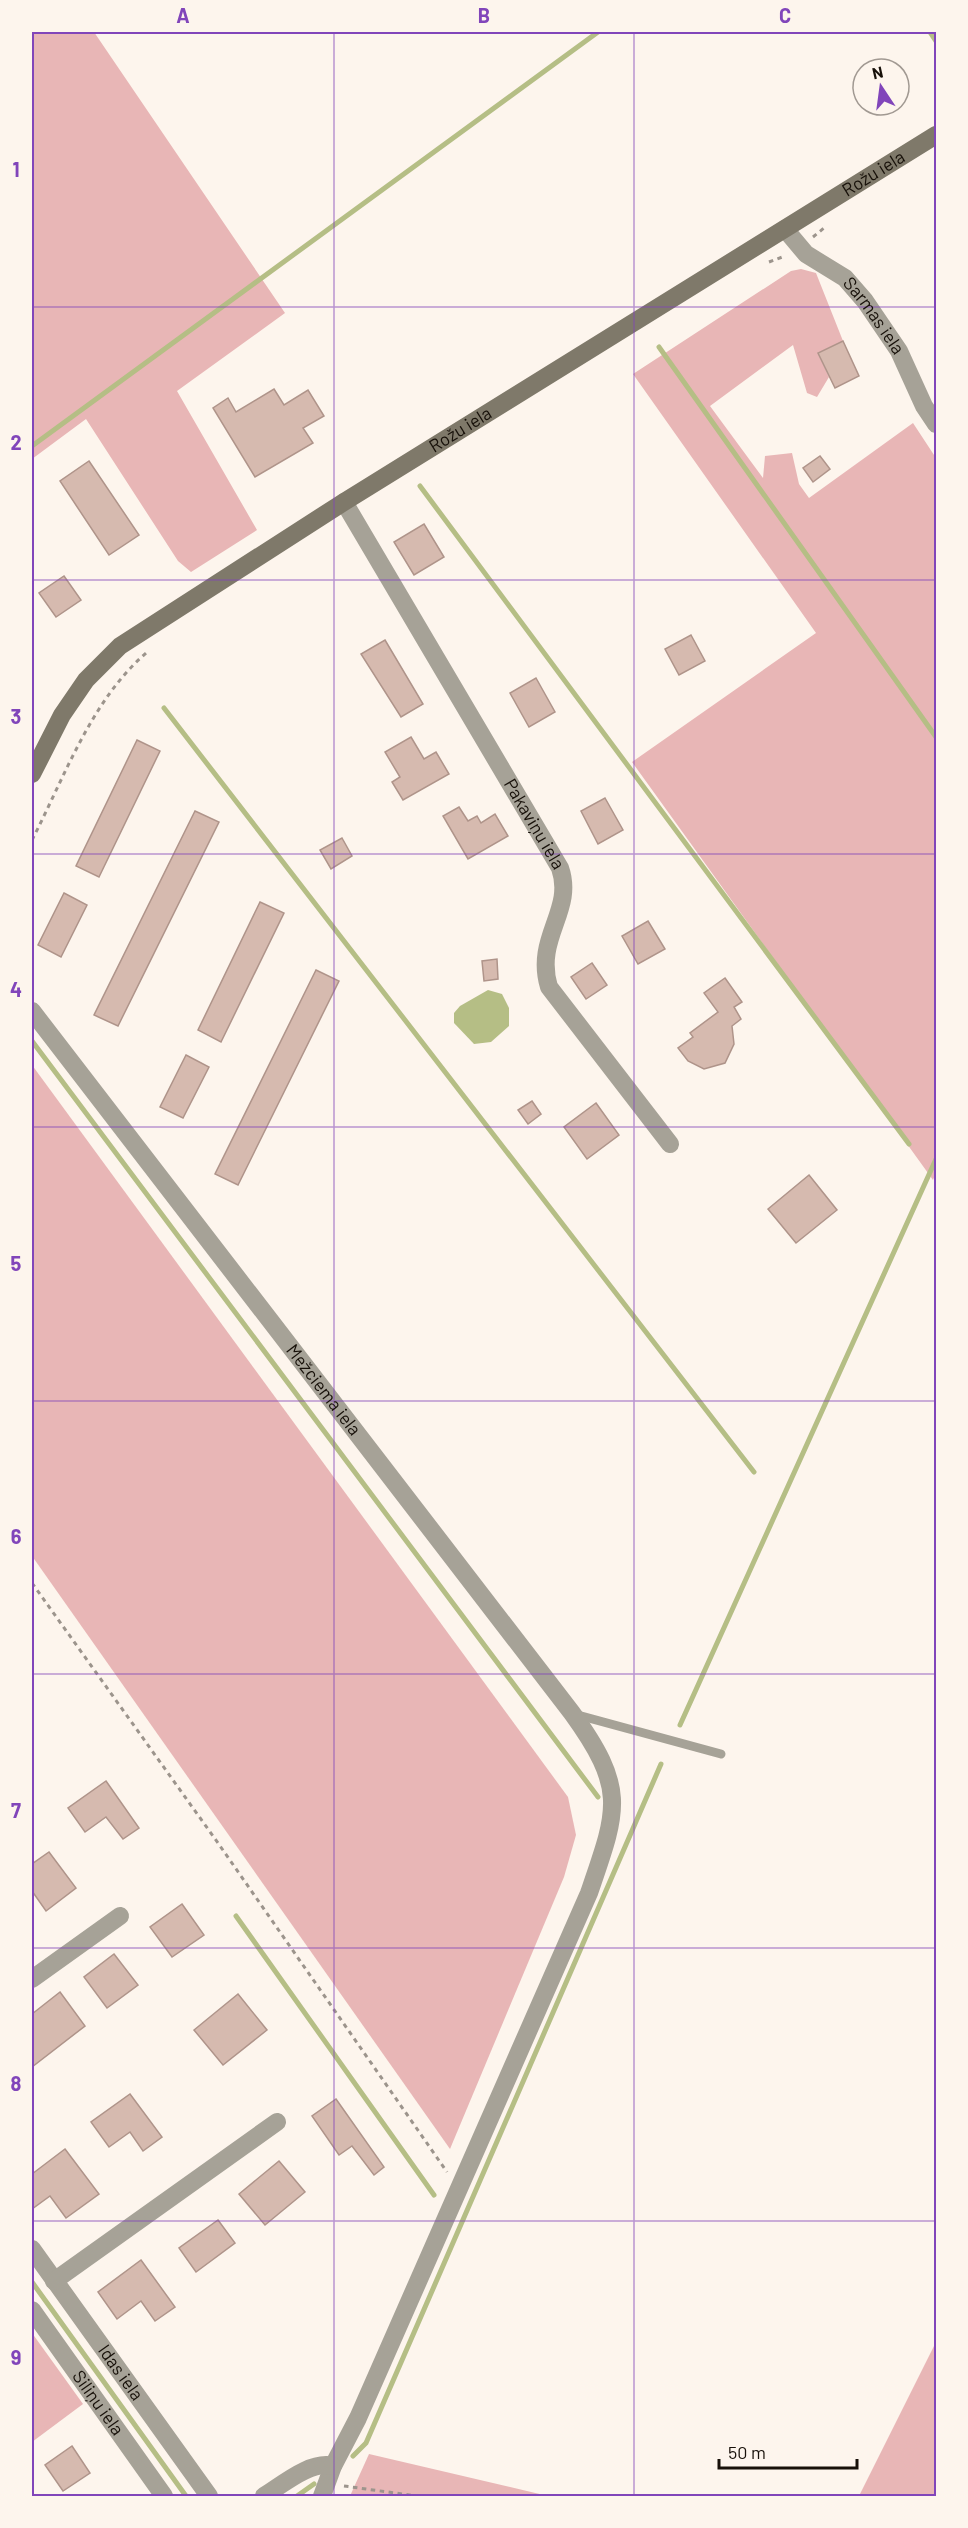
<svg xmlns="http://www.w3.org/2000/svg" width="968" height="2528" viewBox="0 0 968 2528" font-family="Barlow,sans-serif">
  <style>
    .green { fill: #e8b6b6 }
    .water { fill: #b5be85 }
    .lines { fill: none; stroke-linecap: round; stroke-linejoin: round }
    .stream { stroke: #b5be85; stroke-width: 5 }
    .building { fill: #d6baaf; stroke: #af948a; stroke-width: 1.5 }
    .path { stroke: #9c948c; stroke-width: 3; stroke-dasharray: 4.5 4.5; stroke-linecap: butt }
    .lane { stroke: #a6a297; stroke-width: 9 }
    .street { stroke: #a6a297; stroke-width: 18 }
    .secondary { stroke: #7f796a; stroke-width: 18 }
    .grid { fill: none; stroke: #8145ba; stroke-width: 1.5; stroke-opacity: 0.55 }
    .labels { text-anchor: middle; stroke-width: 5; stroke-linejoin: round; paint-order: stroke }
    .street-label { font-size: 18px; fill: #171009; stroke: #fdf5ed }
    .neatline { fill: none; stroke: #8145ba; stroke-width: 2 }
    .grid-label { font-size: 20px; text-anchor: middle; font-weight: bold; fill: #8145ba }
  </style>
  <rect width="100%" height="100%" fill="#fdf5ed"/>
  <g class="green">
    <polygon points="32,32 94,32 285,313 177,391 257,530 191,572 178,561 86,419 32,459"/>
    <polygon points="801,269 816,273 843,341 818,353 829,377 817,397 807,393 793,345 710,406 763,478 765,456 792,453 799,484 809,498 913,423 936,458 936,1173 933,1180 632,762 816,633 633,374 791,271"/>
    <polygon points="32,1065 568,1797 576,1835 564,1877 450,2149 32,1556"/>
    <polygon points="32,2333 83,2404 32,2442"/>
    <polygon points="936,2342 936,2496 859,2496"/>
    <polygon points="369,2454 548,2496 350,2496"/>
  </g>
  <polygon class="water" points="488,990 502,994 509,1008 509,1026 491,1042 474,1044 454,1023 454,1013 460,1006"/>
  <g class="lines">
    <g class="stream">
      <polyline points="930,32 936,41"/>
      <polyline points="659,347 936,737"/>
      <polyline points="32,446 598,32"/>
      <polyline points="420,486 909,1144"/>
      <polyline points="164,708 754,1472"/>
      <polyline points="32,1041 598,1797"/>
      <polyline points="680,1725 936,1159"/>
      <polyline points="236,1916 434,2195"/>
      <polyline points="32,2282 186,2496"/>
      <polyline points="353,2456 366,2443 661,1764"/>
      <polyline points="297,2496 314,2484"/>
    </g>
  </g>
  <g class="building">
    <polygon points="843,341 859,376 835,388 818,353"/>
    <polygon points="274,389 284,405 308,390 324,416 303,428 313,443 255,477 213,408 228,398 236,412"/>
    <polygon points="820,456 830,469 813,482 803,468"/>
    <polygon points="89,461 139,535 109,555 60,481"/>
    <polygon points="424,524 444,557 414,575 394,542"/>
    <polygon points="64,576 81,600 56,617 39,593"/>
    <polygon points="691,635 705,661 679,675 665,649"/>
    <polygon points="385,640 423,704 401,717 361,654"/>
    <polygon points="536,678 555,712 529,727 510,693"/>
    <polygon points="411,737 424,759 436,752 449,774 403,800 392,782 400,777 385,752"/>
    <polygon points="137,740 160,751 99,877 76,866"/>
    <polygon points="605,798 623,830 598,844 581,811"/>
    <polygon points="459,807 468,821 477,816 481,823 495,814 508,836 468,859 443,816"/>
    <polygon points="195,811 219,822 118,1026 94,1015"/>
    <polygon points="342,838 352,856 331,869 320,850"/>
    <polygon points="64,893 87,905 61,957 38,945"/>
    <polygon points="260,902 284,913 221,1042 198,1030"/>
    <polygon points="648,921 665,949 638,964 622,936"/>
    <polygon points="497,959 498,979 484,981 482,961"/>
    <polygon points="592,963 607,985 586,999 571,977"/>
    <polygon points="316,970 339,981 238,1185 215,1174"/>
    <polygon points="725,978 742,1002 734,1007 741,1019 732,1026 734,1044 725,1063 704,1069 688,1061 678,1048 693,1037 690,1033 718,1012 704,993"/>
    <polygon points="186,1055 209,1067 183,1118 160,1107"/>
    <polygon points="532,1101 541,1114 528,1124 518,1110"/>
    <polygon points="596,1103 619,1135 587,1159 564,1127"/>
    <polygon points="809,1175 837,1210 796,1243 768,1209"/>
    <polygon points="106,1781 139,1828 123,1839 106,1817 85,1832 68,1808"/>
    <polygon points="49,1852 76,1888 46,1911 32,1891 32,1864"/>
    <polygon points="182,1904 204,1935 172,1957 150,1927"/>
    <polygon points="114,1954 138,1985 107,2008 84,1977"/>
    <polygon points="60,1992 85,2026 32,2067 32,2014"/>
    <polygon points="238,1994 267,2030 223,2065 194,2030"/>
    <polygon points="130,2094 162,2137 143,2151 130,2132 109,2147 91,2122"/>
    <polygon points="336,2099 384,2167 374,2175 352,2146 339,2155 312,2116"/>
    <polygon points="65,2149 99,2194 66,2218 50,2196 32,2209 32,2174"/>
    <polygon points="279,2161 305,2192 265,2225 239,2194"/>
    <polygon points="218,2220 235,2243 196,2272 179,2248"/>
    <polygon points="141,2260 175,2307 155,2321 141,2301 117,2319 98,2292"/>
    <polygon points="72,2446 90,2473 63,2491 45,2465"/>
  </g>
  <g class="lines">
    <g class="path">
      <polyline points="813,237 824,228"/>
      <polyline points="769,262 785,256"/>
      <path d="M32 840C65 776 91 701 146 653"/>
      <polyline points="32,1583 218,1843 447,2172"/>
      <polyline points="344,2486 417,2496"/>
    </g>
    <polyline class="lane" points="574,1714 721,1754"/>
    <g class="street">
      <path id="s1" d="M785 229 806 254 845 278 865 301 899 351 924 406 936 424"/>
      <path id="s2" d="M344 502 560 868C575 911 534 937 549 987L670 1144"/>
      <path id="s3" d="M32 1011 572 1713C627 1789 618 1809 589 1893L358 2418 333 2466 322 2496"/>
      <polyline points="32,1979 120,1916"/>
      <path id="s4" d="M32 2249 209 2496"/>
      <polyline points="54,2281 277,2122"/>
      <path id="s5" d="M32 2310 164 2496"/>
      <path d="M264 2496C282 2485 311 2460 333 2466"/>
    </g>
    <path class="secondary" id="s6" d="M32 774 62 715 86 680 120 646 344 502 936 135"/>
  </g>
  <path class="grid" d="M334 32V2496M634 32V2496M32 307H936M32 580H936M32 854H936M32 1127H936M32 1401H936M32 1674H936M32 1948H936M32 2221H936"/>
  <g class="labels">
    <g class="street-label">
      <text dy="6" stroke="none"><textPath href="#s6" startOffset="1046">Rožu iela</textPath></text>
      <text dy="6" stroke="none"><textPath href="#s1" startOffset="126">Sarmas iela</textPath></text>
      <text dy="6" stroke="none"><textPath href="#s6" startOffset="560">Rožu iela</textPath></text>
      <text dy="6" stroke="none"><textPath href="#s2" startOffset="374">Pakaviņu iela</textPath></text>
      <text dy="6" stroke="none"><textPath href="#s3" startOffset="478">Mežciema iela</textPath></text>
      <text dy="6" stroke="none"><textPath href="#s4" startOffset="152">Idas iela</textPath></text>
      <text dy="6" stroke="none"><textPath href="#s5" startOffset="114">Siliņu iela</textPath></text>
    </g>
  </g>
  <rect width="968" height="2528" fill="none" stroke="#fdf5ed" stroke-width="66"/>
  <g transform="translate(881 87) rotate(347)"><circle r="28" fill="#fdf5ed" stroke="#a19992" stroke-width="1.5"/>
  <path d="M0-4.5L10 22L0 15L-10 22Z" fill="#8145ba"/>
  <text y="-9" font-size="16" font-weight="bold" text-anchor="middle" fill="#171009">N</text>
  </g>
  <path d="M719 2459v9h138v-9" fill="none" stroke="#171009" stroke-width="3"/>
  <text x="728" y="2459" font-size="18" fill="#171009" stroke="#fdf5ed" stroke-width="4.5" paint-order="stroke">50 m</text>
  <rect x="33" y="33" width="902" height="2462" class="neatline"/>
  <g class="grid-label">
    <text x="183" y="23">A</text>
    <text x="484" y="23">B</text>
    <text x="785" y="23">C</text>
    <text x="16" y="177">1</text>
    <text x="16" y="450">2</text>
    <text x="16" y="724">3</text>
    <text x="16" y="997">4</text>
    <text x="16" y="1271">5</text>
    <text x="16" y="1544">6</text>
    <text x="16" y="1818">7</text>
    <text x="16" y="2091">8</text>
    <text x="16" y="2365">9</text>
  </g>
</svg>
